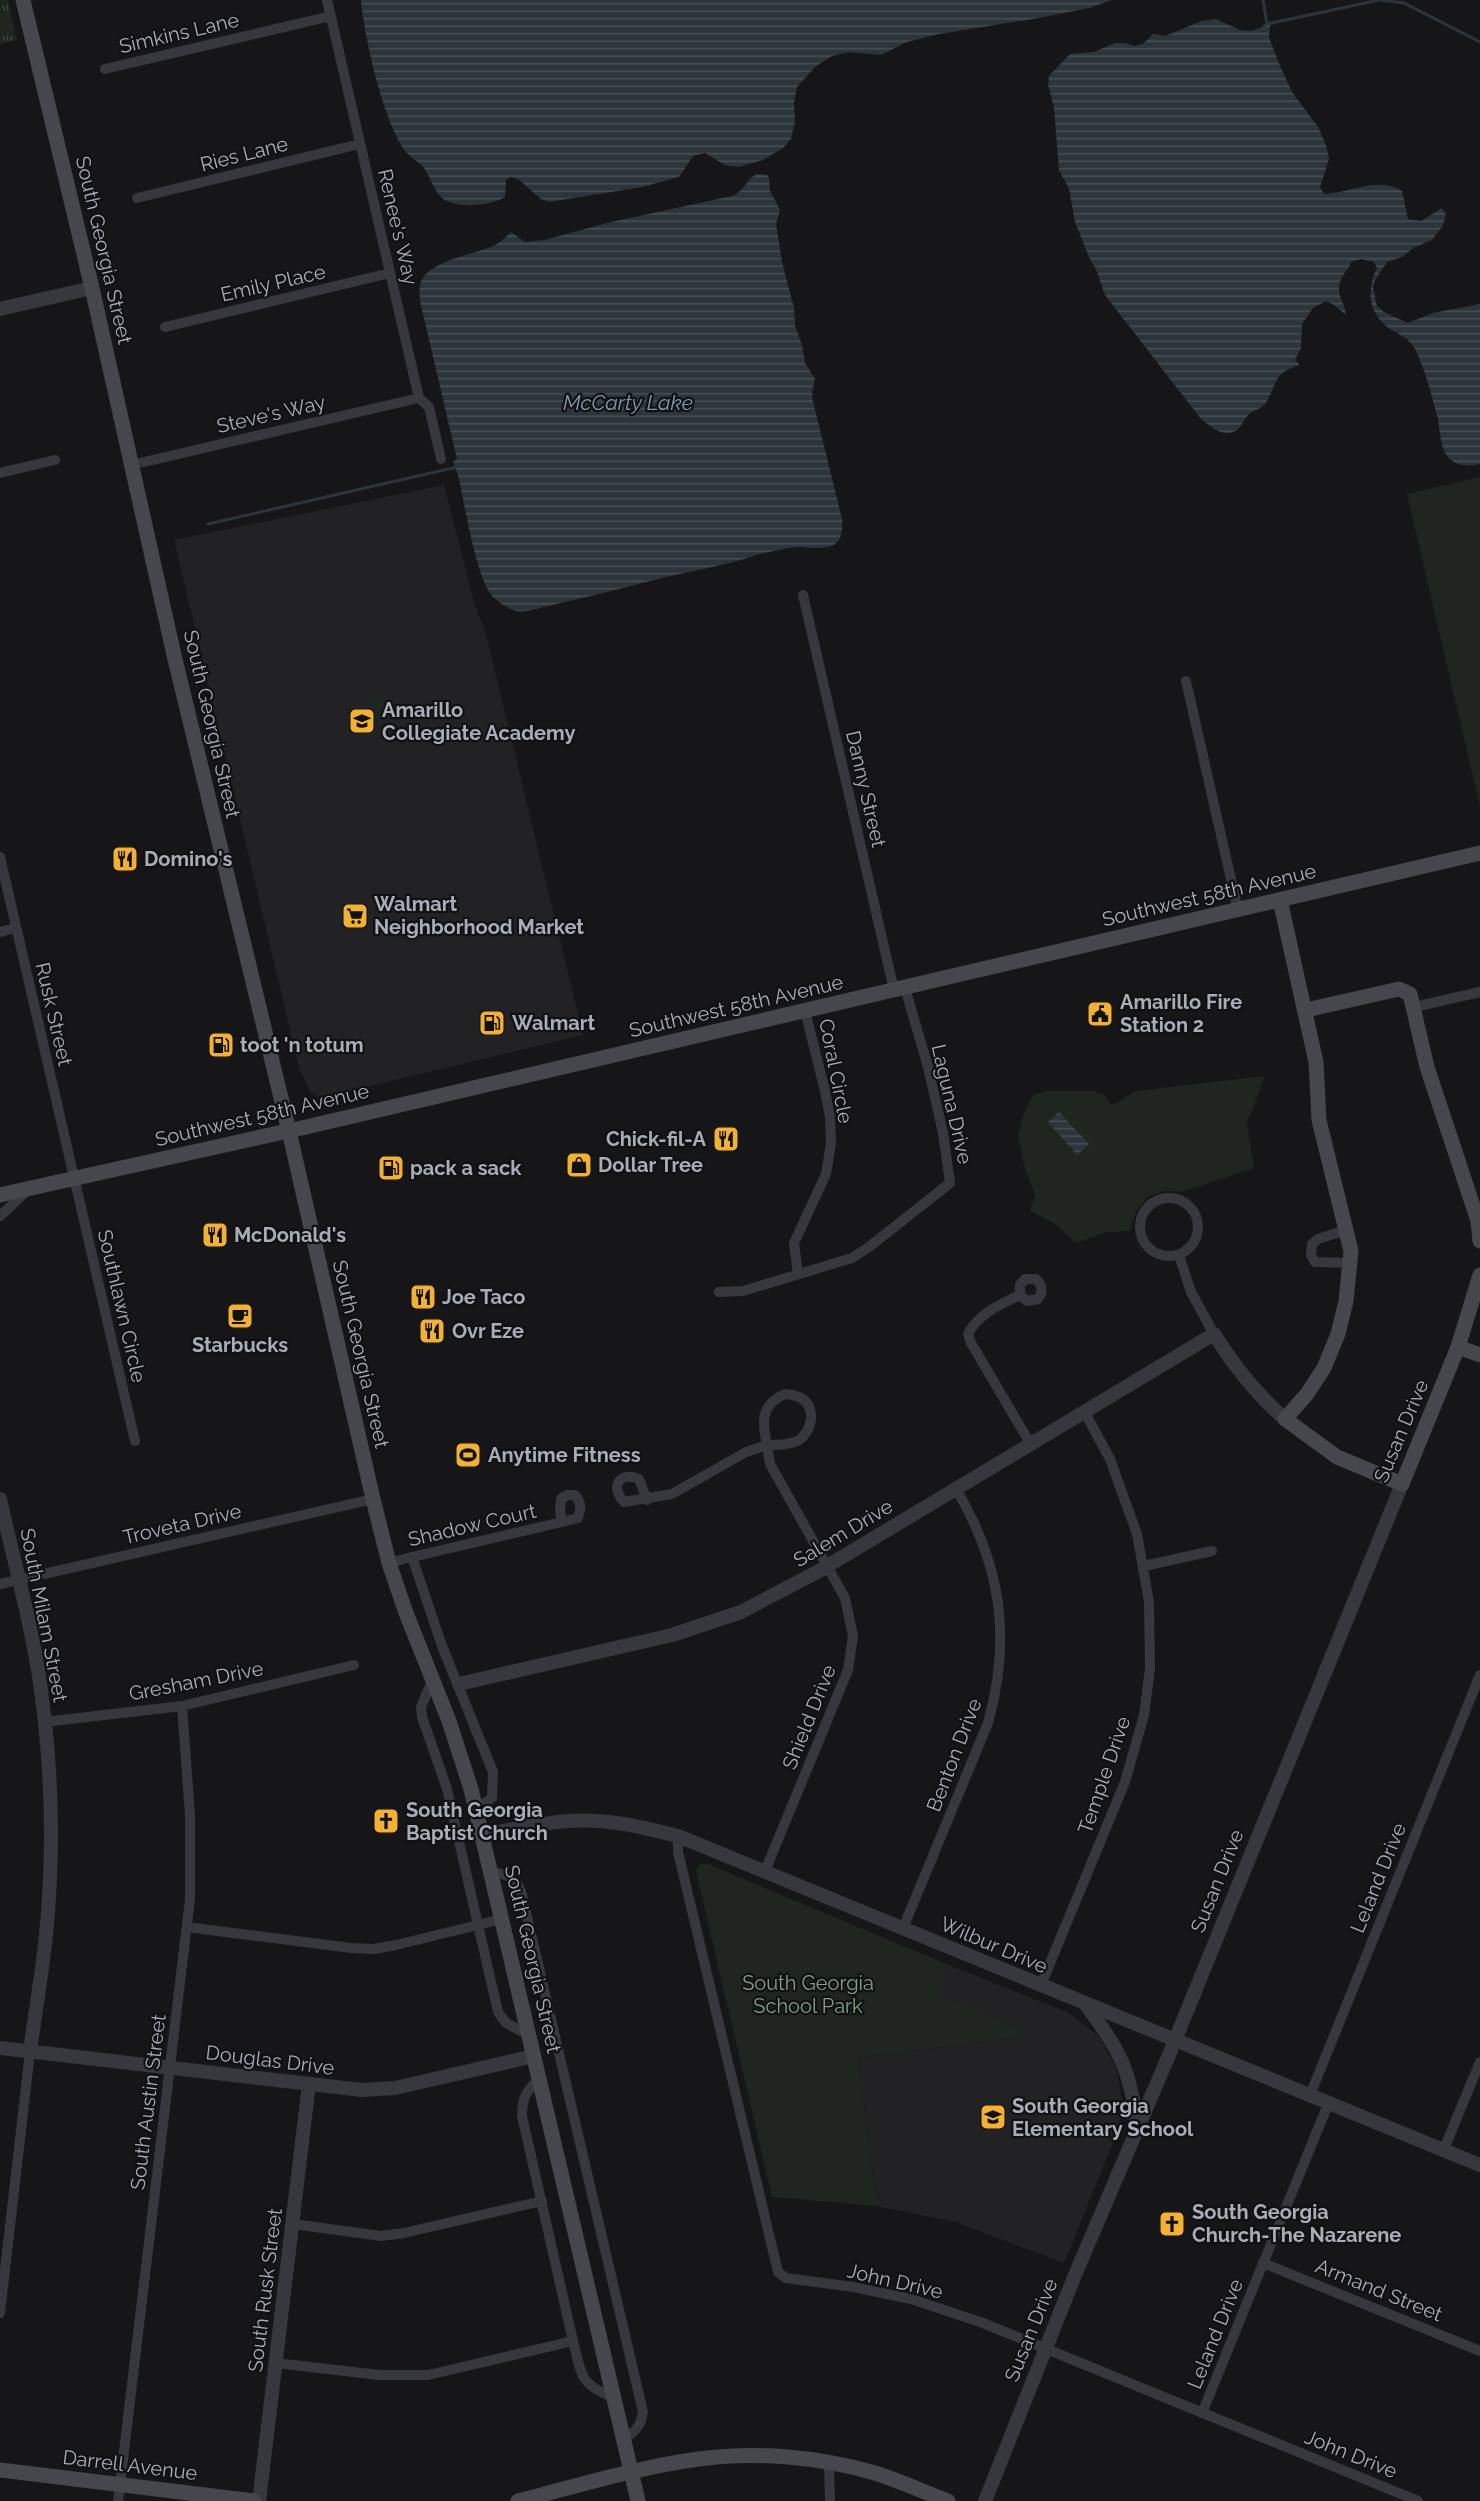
<svg xmlns="http://www.w3.org/2000/svg" width="1480" height="2501" viewBox="0 0 1480 2501" font-family="Raleway,sans-serif">
  <style>
    .built { fill: #222225 }
    .grass { fill: url(#grass-tufts) }
    .park { fill: #1e261f }
    .water { fill: url(#water-rules) }
    .lines { fill: none; stroke-linecap: round; stroke-linejoin: round }
    .stream { stroke: #2c353c; stroke-width: 3 }
    .minor { stroke: #37383d; stroke-width: 10 }
    .tertiary { stroke: #37383d; stroke-width: 14 }
    .secondary { stroke: #45474d; stroke-width: 15 }
    .labels { text-anchor: middle; stroke-width: 4.5; stroke-linejoin: round; paint-order: stroke }
    .street-label { font-size: 20px; fill: #a8adb8; stroke: #111113 }
    .poi-label { font-size: 20px; font-weight: bold; fill: #a8adb8; stroke: #111113; text-anchor: start }
    .park-label { font-size: 20px; fill: #7fa381; stroke: #111113 }
    .water-label { font-size: 21px; font-style: italic; fill: #7f9bb3; stroke: #111113 }
  </style>
  <defs>
    <pattern id="grass-tufts" width="24" height="20" patternUnits="userSpaceOnUse" patternTransform="scale(1.5)"><rect width="24" height="20" fill="#1e261f"/><path d="M3 7l-1-3M5 7V3M7 7l1-3M15 17l-1-3M17 17v-4M19 17l1-3" fill="none" stroke="#3c433d"/></pattern>
    <pattern id="water-rules" width="6" height="5" patternUnits="userSpaceOnUse" patternTransform="scale(1.5)"><rect width="6" height="5" fill="#2c353c"/><path d="M0 2.5h6" fill="none" stroke="#485056"/></pattern>
  </defs>
  <rect width="100%" height="100%" fill="#161618"/>
  <g class="built">
    <polygon points="444,485 475,605 486,634 583,1035 321,1098 311,1093 299,1068 174,540"/>
    <polygon points="949,1965 1067,2012 1099,2036 1116,2067 1123,2103 1118,2131 1064,2263 955,2222 877,2206 858,2058 1019,2037 1018,2028 936,1994"/>
  </g>
  <polygon class="grass" points="0,0 8,0 17,40 0,44"/>
  <g class="park">
    <polygon points="1480,477 1480,807 1407,494"/>
    <polygon points="383,694 391,697 394,706 390,713 382,718 373,717 370,704 373,697"/>
    <polygon points="1265,1076 1247,1123 1254,1168 1182,1192 1164,1191 1147,1197 1135,1214 1130,1231 1106,1232 1076,1243 1055,1224 1030,1211 1035,1195 1024,1165 1018,1135 1023,1115 1033,1095 1047,1091 1094,1091 1104,1095 1111,1104 1115,1104 1136,1091"/>
    <polygon points="699,1864 708,1864 949,1965 937,1994 1018,2028 1020,2037 858,2058 877,2206 772,2197 696,1871"/>
  </g>
  <g class="water">
    <path d="M361 0H1112L1089 8 1039 18 939 34 907 42 881 55 850 52 832 56 816 66 797 87 794 103 795 121 791 139 783 148 763 160 738 167 725 165 705 153 693 156 679 177 642 187 549 202 541 199 518 179 511 177 506 180 505 197C491 206 453 210 440 196 433 188 430 177 424 168 420 162 412 159 407 153 384 126 364 36 361 0Z"/>
    <path d="M1216 19 1240 30 1251 31 1270 24 1269 37 1280 66 1292 92 1318 127 1326 145 1329 159 1320 187 1324 194C1352 193 1376 176 1402 191L1408 219 1421 221 1442 208 1446 215 1442 227 1432 240 1413 248 1402 257 1387 262 1375 280 1373 288 1377 306 1384 312 1408 323 1433 313 1480 304V464C1469 466 1459 467 1450 459 1440 450 1440 431 1438 419 1433 400 1424 366 1415 349 1410 339 1399 334 1390 329 1368 314 1366 290 1377 268L1374 262 1361 259 1351 262C1349 270 1342 274 1340 282 1336 294 1345 304 1346 315L1334 305 1326 301 1313 308 1302 324 1301 348 1295 360 1300 365C1271 373 1278 385 1265 404 1260 410 1254 410 1249 414 1245 418 1242 425 1238 429 1224 440 1212 427 1201 419L1105 295 1096 269 1089 257 1075 222 1069 189 1059 170 1054 108 1048 84 1049 76 1070 54 1094 52 1115 43H1125L1134 46 1143 44 1153 34 1165 36 1202 21Z"/>
    <path d="M757 174 767 175 769 178 770 191 780 210 776 224 782 262 794 308 795 326 802 345 805 363 815 379 812 392 813 401 842 519C845 555 821 547 796 547 792 547 760 554 756 555 721 567 689 571 654 580 619 589 584 598 548 606 539 608 525 613 516 611 508 609 499 603 493 597 475 577 465 503 458 475L453 462 457 459 420 301C420 293 418 285 423 278 435 260 474 254 493 246 500 243 506 237 511 232L525 242 544 240 611 222 732 196C745 191 746 179 757 174Z"/>
    <polygon points="1059,1112 1089,1144 1077,1155 1048,1122"/>
  </g>
  <g class="lines">
    <g class="stream">
      <polyline points="1263,0 1267,24"/>
      <polyline points="1380,0 1404,3 1480,42"/>
      <polyline points="1264,26 1267,24 1379,0"/>
      <polyline points="208,524 457,467"/>
    </g>
    <g class="minor">
      <polyline points="327,0 419,398 429,407 441,459"/>
      <polyline points="105,69 331,16"/>
      <polyline points="137,198 360,144"/>
      <polyline points="165,327 390,273"/>
      <polyline points="131,465 419,398"/>
      <polyline points="0,473 55,460"/>
      <polyline points="803,595 894,990"/>
      <polyline points="1186,681 1238,910"/>
      <polyline points="0,857 135,1441"/>
      <polyline points="0,932 15,928"/>
      <polyline points="1414,1007 1480,992"/>
      <circle cx="1169" cy="1227" r="29"/>
      <polyline points="0,1216 28,1190"/>
      <polyline points="1346,1230 1318,1239 1312,1244 1311,1255 1315,1262 1350,1263"/>
      <polyline points="1179,1255 1191,1292 1214,1334"/>
      <polyline points="798,1274 794,1243 826,1174 831,1143 830,1117 825,1091 805,1011"/>
      <polyline points="719,1292 743,1291 852,1258 869,1247 950,1183 943,1133 928,1067 905,988"/>
      <path d="M1020 1295V1285L1025 1279H1036C1042 1285 1044 1292 1038 1299L1027 1301 1020 1295C1000 1305 979 1313 968 1334L971 1343 1030 1443"/>
      <path d="M785 1394C792 1395 801 1396 806 1402 816 1414 810 1432 799 1440 791 1445 776 1445 767 1445 762 1422 760 1405 785 1394Z"/>
      <path d="M647 1500 639 1479C619 1471 610 1487 624 1502L672 1494 746 1452 767 1445 770 1464 845 1598 853 1636 848 1670 765 1871"/>
      <polyline points="412,1557 442,1646 493,1772 492,1798 476,1809"/>
      <path d="M389 1563 412 1557 562 1522 578 1518C581 1509 582 1503 575 1495H567L561 1499 560 1511 562 1522"/>
      <polyline points="1144,1566 1212,1551"/>
      <polyline points="0,1584 373,1499"/>
      <polyline points="432,1681 421,1707 422,1717 447,1789 498,2012 506,2023 529,2035"/>
      <polyline points="44,1722 182,1706 354,1665"/>
      <polyline points="678,1836 678,1852 778,2272 786,2278 853,2287 911,2299 983,2323 1418,2501"/>
      <path d="M491 1871C505 1875 515 1876 521 1891L643 2412C641 2426 635 2432 623 2440"/>
      <polyline points="187,1927 351,1948 374,1949 396,1945 502,1919"/>
      <path d="M903 1928 988 1723C1012 1637 1001 1564 955 1487"/>
      <polyline points="1041,1985 1125,1782 1144,1715 1150,1669 1149,1602 1137,1534 1110,1459 1084,1411"/>
      <path d="M539 2079C526 2091 522 2098 522 2116L573 2341C582 2374 578 2383 612 2397"/>
      <polyline points="1310,2095 1480,1675"/>
      <polyline points="1444,2149 1480,2062"/>
      <polyline points="293,2224 381,2236 404,2233 542,2201"/>
      <polyline points="1263,2263 1480,2351"/>
      <polyline points="0,2313 30,2052"/>
      <polyline points="276,2363 379,2375 428,2375 573,2341"/>
      <polyline points="1202,2413 1329,2102"/>
      <polyline points="829,2463 830,2501"/>
      <polyline points="118,2501 190,1899 190,1815 182,1706"/>
    </g>
    <g class="tertiary">
      <polyline points="0,309 92,288"/>
      <path d="M0 1499C14 1562 32 1625 41 1690 52 1770 54 1854 46 1935 42 1974 35 2013 30 2052"/>
      <path d="M459 1684 672 1635 741 1612 819 1571 1214 1334C1234 1366 1256 1394 1285 1419"/>
      <path d="M482 1835C511 1830 539 1823 568 1821 606 1818 642 1827 678 1836L1480 2165"/>
      <path d="M1085 2004C1119 2048 1131 2071 1137 2127"/>
      <polyline points="0,2048 362,2090 395,2088 534,2056"/>
      <polyline points="259,2501 309,2084"/>
      <polyline points="985,2501 1075,2275 1169,2055 1402,1484"/>
    </g>
    <g class="secondary">
      <polyline points="23,0 92,288 174,655 289,1131 373,1499 389,1563 406,1613 449,1721 471,1789 638,2501"/>
      <polyline points="1280,900 1316,1062 1319,1120 1351,1251 1346,1301 1338,1334 1324,1368 1307,1394 1285,1419 1337,1457 1402,1484 1458,1347 1480,1275"/>
      <polyline points="1306,1010 1399,989 1410,994 1427,1067 1478,1221 1480,1241"/>
      <polyline points="0,1195 306,1127 1480,853"/>
      <polyline points="1458,1347 1480,1355"/>
      <polyline points="0,2470 254,2501"/>
      <path d="M518 2501C577 2486 638 2467 699 2459 757 2451 820 2457 875 2473 900 2481 924 2492 948 2501"/>
    </g>
  </g>
  <defs>
    <g id="school-square" transform="scale(1.35)"><rect x="-9" y="-9" width="18" height="18" rx="4" fill="#f2b134" stroke="#111113"/><path d="M0-5L7-2L0 1L-7-2ZM-4 1L0 2.5L4 1V4Q0 6-4 4Z" fill="#111"/></g>
    <g id="restaurant-square" transform="scale(1.35)"><rect x="-9" y="-9" width="18" height="18" rx="4" fill="#f2b134" stroke="#111113"/><path d="M-5-6h1v4h1v-4h1v4h1v-4h1v5L-1.5 .5V6h-2V.5L-5-1ZM5-6V6H3V1.5H1.5Q1.5-4 5-6Z" fill="#111"/></g>
    <g id="supermarket-square" transform="scale(1.35)"><rect x="-9" y="-9" width="18" height="18" rx="4" fill="#f2b134" stroke="#111113"/><path d="M-6-5.5h2.5l.6 2H6L4.5 2H-2.5L-4.4-4H-6ZM-1.5 3.2a1.3 1.3 0 1 0 .1 0ZM3 3.2a1.3 1.3 0 1 0 .1 0Z" fill="#111"/></g>
    <g id="civic-square" transform="scale(1.35)"><rect x="-9" y="-9" width="18" height="18" rx="4" fill="#f2b134" stroke="#111113"/><path d="M-.6-6.5H3V-4.5H.6V-3L4-1V1h2V6H-6V1h2V-1L-.6-3ZM-1.2 2.5V6h2.4V2.5Z" fill="#111"/></g>
    <g id="fuel-square" transform="scale(1.35)"><rect x="-9" y="-9" width="18" height="18" rx="4" fill="#f2b134" stroke="#111113"/><path d="M-5.5-6h7V0h2V4h1.3V-2.5L3-4.5l.8-.8L6-3V5H2.5V1h-1V6h-7ZM-4.2-4.7v3.2H.2V-4.7Z" fill="#111"/></g>
    <g id="shop-square" transform="scale(1.35)"><rect x="-9" y="-9" width="18" height="18" rx="4" fill="#f2b134" stroke="#111113"/><path d="M-5-2.5h2.3a2.7 3.5 0 0 1 5.4 0H5L5.5 6h-11ZM-1.5-2.5h3a1.5 2.3 0 0 0-3 0Z" fill="#111"/></g>
    <g id="cafe-square" transform="scale(1.35)"><rect x="-9" y="-9" width="18" height="18" rx="4" fill="#f2b134" stroke="#111113"/><path d="M-5.5-4.5H6V0H3Q3 3.5 0 3.5H-2.5Q-5.5 3.5-5.5 0ZM3-3.2v2h1.7v-2ZM-6 4.5H4V6H-6Z" fill="#111"/></g>
    <g id="stadium-square" transform="scale(1.35)"><rect x="-9" y="-9" width="18" height="18" rx="4" fill="#f2b134" stroke="#111113"/><path d="M0-5a6.5 5 0 1 0 0 10a6.5 5 0 1 0 0-10ZM-3.5-1.8h7v3.6h-7Z" fill="#111"/></g>
    <g id="church-square" transform="scale(1.35)"><rect x="-9" y="-9" width="18" height="18" rx="4" fill="#f2b134" stroke="#111113"/><path d="M-1.2-6h2.4v3.5h3.3v2.4h-3.3V6h-2.4V-.1h-3.3v-2.4h3.3Z" fill="#111"/></g>
  </defs>
  <g fill-rule="evenodd">
    <use href="#school-square" x="362" y="721"/>
    <use href="#restaurant-square" x="125" y="859"/>
    <use href="#supermarket-square" x="355" y="916"/>
    <use href="#civic-square" x="1100" y="1014"/>
    <use href="#fuel-square" x="492" y="1023"/>
    <use href="#fuel-square" x="221" y="1045"/>
    <use href="#restaurant-square" x="726" y="1139"/>
    <use href="#shop-square" x="579" y="1165"/>
    <use href="#fuel-square" x="391" y="1168"/>
    <use href="#restaurant-square" x="215" y="1235"/>
    <use href="#restaurant-square" x="423" y="1297"/>
    <use href="#cafe-square" x="240" y="1316"/>
    <use href="#restaurant-square" x="432" y="1331"/>
    <use href="#stadium-square" x="468" y="1455"/>
    <use href="#church-square" x="386" y="1821"/>
    <use href="#school-square" x="993" y="2117"/>
    <use href="#church-square" x="1172" y="2224"/>
  </g>
  <g class="labels">
    <g class="street-label">
      <text transform="translate(179 33) rotate(-13)" y="7">Simkins Lane</text>
      <text transform="translate(244 154) rotate(-14)" y="7">Ries Lane</text>
      <text transform="translate(398 227) rotate(77)" y="7">Renee's Way</text>
      <text transform="translate(104 250) rotate(77)" y="7">South Georgia Street</text>
      <text transform="translate(273 283) rotate(-13)" y="7">Emily Place</text>
      <text transform="translate(271 414) rotate(-13)" y="7">Steve's Way</text>
      <text transform="translate(212 724) rotate(77)" y="7">South Georgia Street</text>
      <text transform="translate(866 789) rotate(77)" y="7">Danny Street</text>
      <text transform="translate(1209 895) rotate(-13)" y="7">Southwest 58th Avenue</text>
      <text transform="translate(736 1006) rotate(-13)" y="7">Southwest 58th Avenue</text>
      <text transform="translate(54 1014) rotate(77)" y="7">Rusk Street</text>
      <text transform="translate(836 1071) rotate(79)" y="7">Coral Circle</text>
      <text transform="translate(952 1104) rotate(77)" y="7">Laguna Drive</text>
      <text transform="translate(262 1115) rotate(-13)" y="7">Southwest 58th Avenue</text>
      <text transform="translate(122 1306) rotate(77)" y="7">Southlawn Circle</text>
      <text transform="translate(361 1354) rotate(77)" y="7">South Georgia Street</text>
      <text transform="translate(1401 1431) rotate(-67)" y="7">Susan Drive</text>
      <text transform="translate(182 1524) rotate(-13)" y="7">Troveta Drive</text>
      <text transform="translate(472 1525) rotate(-13)" y="7">Shadow Court</text>
      <text transform="translate(843 1533) rotate(-31)" y="7">Salem Drive</text>
      <text transform="translate(44 1615) rotate(79)" y="7">South Milam Street</text>
      <text transform="translate(196 1681) rotate(-11)" y="7">Gresham Drive</text>
      <text transform="translate(809 1717) rotate(-68)" y="7">Shield Drive</text>
      <text transform="translate(954 1755) rotate(-69)" y="7">Benton Drive</text>
      <text transform="translate(1104 1775) rotate(-71)" y="7">Temple Drive</text>
      <text transform="translate(1378 1878) rotate(-68)" y="7">Leland Drive</text>
      <text transform="translate(1217 1881) rotate(-68)" y="7">Susan Drive</text>
      <text transform="translate(994 1945) rotate(23)" y="7">Wilbur Drive</text>
      <text transform="translate(533 1959) rotate(77)" y="7">South Georgia Street</text>
      <text transform="translate(270 2060) rotate(7)" y="7">Douglas Drive</text>
      <text transform="translate(148 2102) rotate(-83)" y="7">South Austin Street</text>
      <text transform="translate(895 2281) rotate(13)" y="7">John Drive</text>
      <text transform="translate(265 2290) rotate(-83)" y="7">South Rusk Street</text>
      <text transform="translate(1379 2290) rotate(22)" y="7">Armand Street</text>
      <text transform="translate(1031 2330) rotate(-68)" y="7">Susan Drive</text>
      <text transform="translate(1215 2334) rotate(-68)" y="7">Leland Drive</text>
      <text transform="translate(1351 2454) rotate(22)" y="7">John Drive</text>
      <text transform="translate(130 2465) rotate(7)" y="7">Darrell Avenue</text>
    </g>
    <g class="poi-label">
      <text x="382" y="717">Amarillo<tspan x="382" dy="23">Collegiate Academy</tspan></text>
      <text x="144" y="866">Domino's</text>
      <text x="374" y="911">Walmart<tspan x="374" dy="23">Neighborhood Market</tspan></text>
      <text x="1120" y="1009">Amarillo Fire<tspan x="1120" dy="23">Station 2</tspan></text>
      <text x="512" y="1030">Walmart</text>
      <text x="240" y="1052">toot 'n totum</text>
      <text x="706" y="1146" text-anchor="end">Chick-fil-A</text>
      <text x="598" y="1172">Dollar Tree</text>
      <text x="410" y="1175">pack a sack</text>
      <text x="234" y="1242">McDonald's</text>
      <text x="442" y="1304">Joe Taco</text>
      <text x="452" y="1338">Ovr Eze</text>
      <text x="240" y="1352" text-anchor="middle">Starbucks</text>
      <text x="488" y="1462">Anytime Fitness</text>
      <text x="406" y="1817">South Georgia<tspan x="406" dy="23">Baptist Church</tspan></text>
      <text x="1012" y="2113">South Georgia<tspan x="1012" dy="23">Elementary School</tspan></text>
      <text x="1192" y="2219">South Georgia<tspan x="1192" dy="23">Church-The Nazarene</tspan></text>
    </g>
    <g class="park-label">
      <text x="808" y="1990">South Georgia<tspan x="808" dy="23">School Park</tspan></text>
    </g>
    <g class="water-label">
      <text x="628" y="410">McCarty Lake</text>
    </g>
  </g>
</svg>
